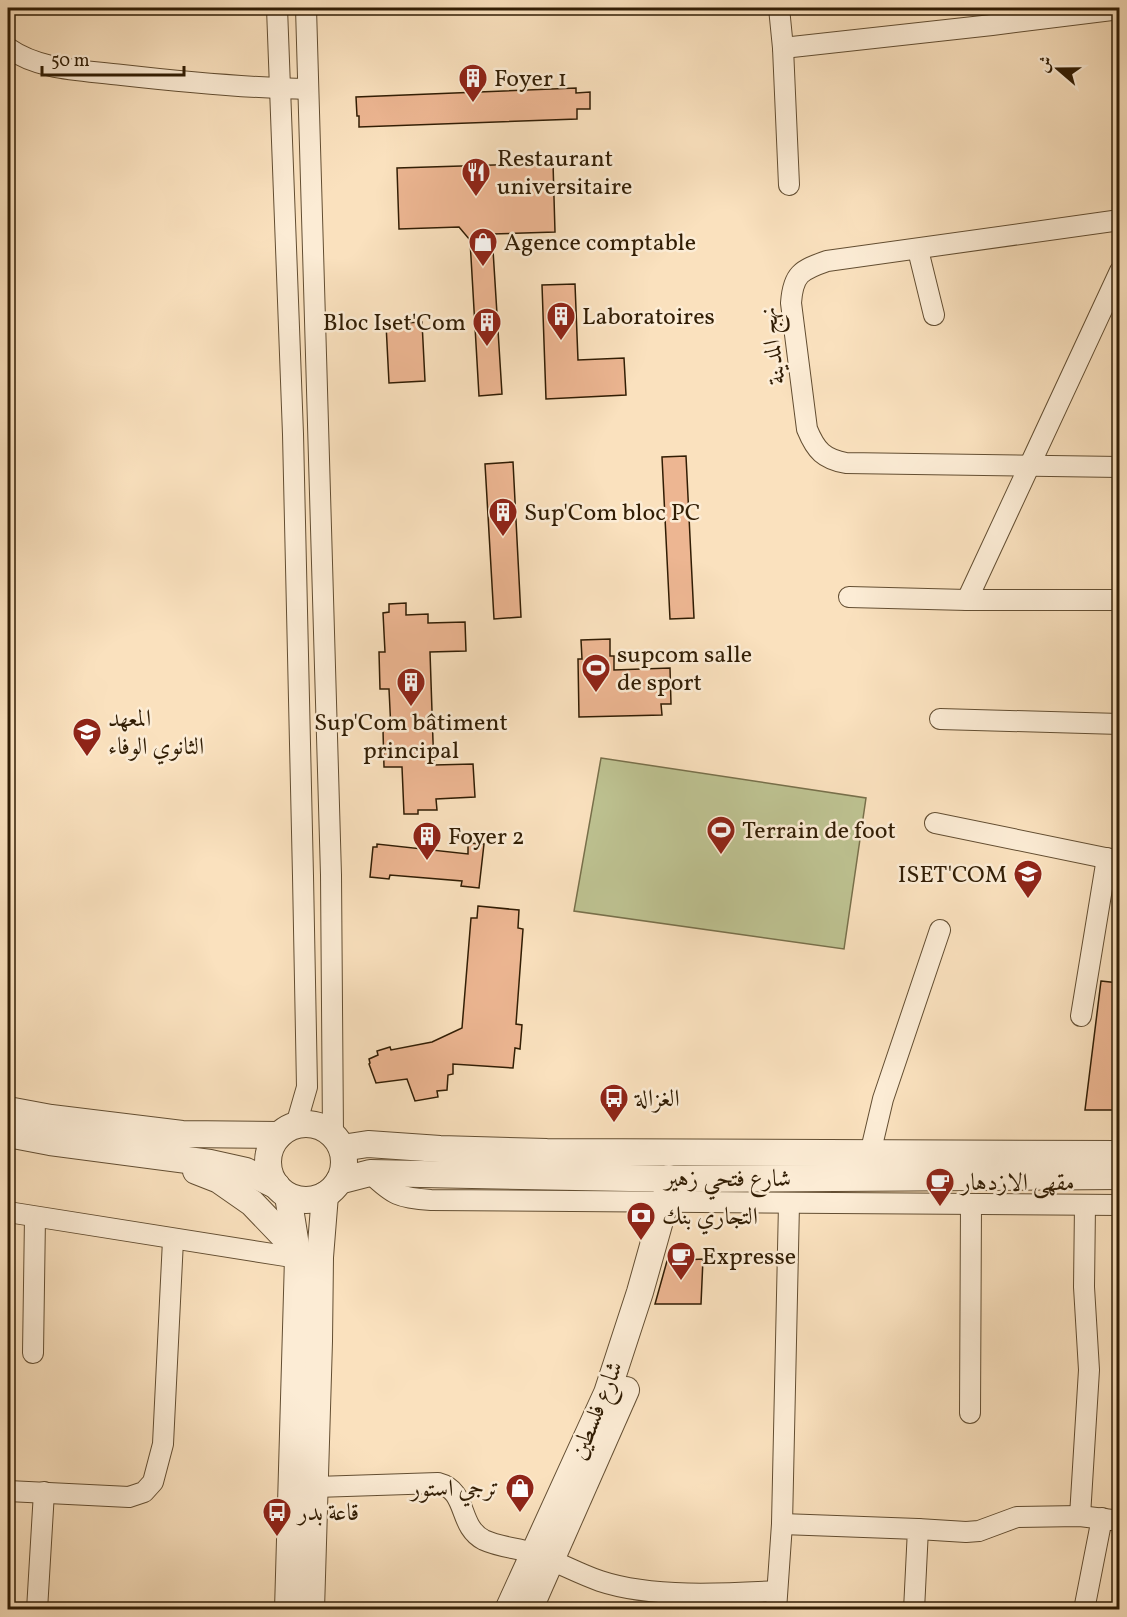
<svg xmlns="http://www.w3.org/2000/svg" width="1127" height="1617" viewBox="0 0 1127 1617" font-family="Vollkorn,Amiri,serif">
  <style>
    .green { fill: #bec392; stroke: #78704b; stroke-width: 1.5 }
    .building { fill: #edb692; stroke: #311d04; stroke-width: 1.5 }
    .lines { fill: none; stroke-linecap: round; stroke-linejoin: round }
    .minor-casing { stroke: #634e32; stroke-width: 22 }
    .tertiary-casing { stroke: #634e32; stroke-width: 28 }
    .minor { stroke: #fcecd5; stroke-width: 20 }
    .tertiary { stroke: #fcecd5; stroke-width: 26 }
    .labels { text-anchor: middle; stroke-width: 5; stroke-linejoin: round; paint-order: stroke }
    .poi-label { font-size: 24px; fill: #311d04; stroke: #fcecd5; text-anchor: start }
    .street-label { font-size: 24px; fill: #311d04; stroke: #fcecd5 }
  </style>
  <rect width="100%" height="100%" fill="#fae1be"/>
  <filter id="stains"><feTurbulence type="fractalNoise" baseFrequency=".00333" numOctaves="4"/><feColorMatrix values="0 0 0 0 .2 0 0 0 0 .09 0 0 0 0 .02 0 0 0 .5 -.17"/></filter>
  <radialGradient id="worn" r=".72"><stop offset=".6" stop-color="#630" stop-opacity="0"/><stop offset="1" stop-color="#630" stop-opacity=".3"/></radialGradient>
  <polygon class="green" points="601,758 866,798 844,949 574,911"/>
  <g class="building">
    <polygon points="576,88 576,93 590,92 590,109 577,109 577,119 359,127 359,116 357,116 356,97"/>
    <polygon points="553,163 555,232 492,234 502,394 479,396 470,240 459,227 399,229 397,168"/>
    <polygon points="575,284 578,360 624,358 626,395 546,399 542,285"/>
    <polygon points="422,322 425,381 389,383 386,324"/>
    <polygon points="686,456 694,618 670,619 662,457"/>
    <polygon points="513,462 521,617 494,619 485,464"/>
    <polygon points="406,603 406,615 428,614 428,623 465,622 466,651 430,652 433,741 434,765 473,764 475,797 436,799 437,810 418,810 418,814 404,814 402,767 384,767 383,730 391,730 389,689 380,689 379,652 385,652 383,613 389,612 389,604"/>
    <polygon points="610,639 610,656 614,656 614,670 670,668 671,704 661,704 662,715 579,717 578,659 582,659 581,640"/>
    <polygon points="468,843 484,844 479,888 461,886 462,881 390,875 389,879 370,877 373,847 377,847 377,844 468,854"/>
    <polygon points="478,906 519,910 518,928 523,929 516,1024 522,1025 520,1049 515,1048 513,1068 453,1064 453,1074 448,1075 447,1090 437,1091 438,1097 415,1101 407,1079 376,1083 369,1064 370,1063 369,1059 378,1055 377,1051 390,1047 391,1050 432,1042 462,1028 471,918 477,918"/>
    <polygon points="1101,981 1119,983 1119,1110 1085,1110"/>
    <polygon points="703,1259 701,1304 655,1304 667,1261"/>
  </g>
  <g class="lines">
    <g class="minor-casing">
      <g id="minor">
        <polyline points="277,8 293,434 303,876 307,1087 296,1125"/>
        <polyline points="306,8 331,875 333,1135"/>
        <polyline points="779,8 783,48 789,185"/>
        <path d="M8 48C41 71 83 70 122 75 184 82 246 88 308 89"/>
        <polyline points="783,48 992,25 1120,9"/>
        <path d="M1120 220 827 261C801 270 793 274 791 303L807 429C816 451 824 459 846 463L1120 467"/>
        <polyline points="918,250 934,315"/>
        <polyline points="849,597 967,600 1120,600"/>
        <polyline points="967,600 1120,271"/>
        <polyline points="940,719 1120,724"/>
        <polyline points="935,823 1120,861"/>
        <polyline points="1081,1016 1107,858"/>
        <polyline points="870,1154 883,1099 940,930"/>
        <path d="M370 1173C393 1195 399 1198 431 1200L1120 1205"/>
        <polyline points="8,1212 298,1258 310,1258"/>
        <polyline points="33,1353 35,1217"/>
        <polyline points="970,1413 971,1204"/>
        <path d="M316 1487 438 1483C469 1491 457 1526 484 1540 499 1547 517 1548 533 1553 556 1561 577 1573 600 1581 651 1598 724 1594 777 1591"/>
        <polyline points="8,1491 129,1497 144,1492 153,1482 163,1444 173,1240"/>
        <polyline points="1080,1516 1089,1370 1084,1287 1085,1205"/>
        <polyline points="782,1524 918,1529 914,1610"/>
        <polyline points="918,1529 966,1532 979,1531 1017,1517 1080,1516 1120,1521"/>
        <polyline points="37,1610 44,1492"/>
        <polyline points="776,1610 782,1524 789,1204"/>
        <polyline points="1084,1610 1102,1518"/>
      </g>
    </g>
    <g class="tertiary-casing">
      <g id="tertiary">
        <polyline points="8,1110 51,1118 182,1134 279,1135"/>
        <circle cx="306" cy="1162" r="38"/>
        <polyline points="8,1134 50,1142 210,1163 246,1171 277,1186"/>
        <polyline points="342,1148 368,1144 440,1149 547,1152 1120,1154"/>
        <polyline points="196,1171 219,1180 252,1203 297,1250"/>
        <polyline points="339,1181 370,1173 683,1179 1120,1176"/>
        <polyline points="288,1610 298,1258 288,1196"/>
        <polyline points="311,1610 319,1341 320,1257 325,1195"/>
        <polyline points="508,1610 607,1393 640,1292 665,1203 669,1178"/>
        <polyline points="529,1610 626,1390"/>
      </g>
    </g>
    <use href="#minor" class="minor"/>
    <use href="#tertiary" class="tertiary"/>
  </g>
  <defs>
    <g id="building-pin" transform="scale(1.5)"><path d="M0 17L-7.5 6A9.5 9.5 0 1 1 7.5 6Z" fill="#8f2418" stroke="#fcecd5"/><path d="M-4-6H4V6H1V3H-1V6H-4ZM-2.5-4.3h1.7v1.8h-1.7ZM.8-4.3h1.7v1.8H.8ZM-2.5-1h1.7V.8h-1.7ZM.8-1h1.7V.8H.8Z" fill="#fff"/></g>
    <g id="restaurant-pin" transform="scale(1.5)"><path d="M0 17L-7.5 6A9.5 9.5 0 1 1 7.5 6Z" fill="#8f2418" stroke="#fcecd5"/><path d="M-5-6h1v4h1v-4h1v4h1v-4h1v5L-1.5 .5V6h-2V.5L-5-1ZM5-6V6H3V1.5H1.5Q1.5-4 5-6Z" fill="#fff"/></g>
    <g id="shop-pin" transform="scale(1.5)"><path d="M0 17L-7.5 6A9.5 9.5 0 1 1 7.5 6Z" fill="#8f2418" stroke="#fcecd5"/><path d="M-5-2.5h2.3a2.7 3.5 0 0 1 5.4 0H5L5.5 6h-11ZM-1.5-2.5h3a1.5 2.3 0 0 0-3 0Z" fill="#fff"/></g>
    <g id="stadium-pin" transform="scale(1.5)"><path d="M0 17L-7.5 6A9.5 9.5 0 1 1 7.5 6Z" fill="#8f2418" stroke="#fcecd5"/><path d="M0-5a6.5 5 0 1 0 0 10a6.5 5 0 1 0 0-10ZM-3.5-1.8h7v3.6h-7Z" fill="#fff"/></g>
    <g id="school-pin" transform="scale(1.5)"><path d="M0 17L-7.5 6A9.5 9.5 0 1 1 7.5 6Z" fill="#8f2418" stroke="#fcecd5"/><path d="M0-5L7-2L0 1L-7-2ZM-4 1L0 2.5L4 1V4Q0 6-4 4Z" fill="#fff"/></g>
    <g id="bus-pin" transform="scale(1.5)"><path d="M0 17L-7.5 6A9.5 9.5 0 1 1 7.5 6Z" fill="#8f2418" stroke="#fcecd5"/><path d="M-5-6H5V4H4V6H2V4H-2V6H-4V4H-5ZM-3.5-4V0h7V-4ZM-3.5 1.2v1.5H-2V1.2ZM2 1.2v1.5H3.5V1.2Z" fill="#fff"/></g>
    <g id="cafe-pin" transform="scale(1.5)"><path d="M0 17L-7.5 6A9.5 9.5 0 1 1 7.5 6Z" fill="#8f2418" stroke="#fcecd5"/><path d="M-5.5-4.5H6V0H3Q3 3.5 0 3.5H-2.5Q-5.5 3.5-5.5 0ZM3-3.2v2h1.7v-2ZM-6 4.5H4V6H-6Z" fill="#fff"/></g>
    <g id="bank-pin" transform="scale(1.5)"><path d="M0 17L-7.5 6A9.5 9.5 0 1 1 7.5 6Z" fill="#8f2418" stroke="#fcecd5"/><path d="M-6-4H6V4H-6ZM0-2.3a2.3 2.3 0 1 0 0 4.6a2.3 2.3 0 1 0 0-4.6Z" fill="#fff"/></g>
  </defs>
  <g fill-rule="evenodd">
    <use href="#building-pin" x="473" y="78"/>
    <use href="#restaurant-pin" x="476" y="172"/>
    <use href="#shop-pin" x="483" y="242"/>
    <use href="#building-pin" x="561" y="316"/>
    <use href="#building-pin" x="487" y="322"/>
    <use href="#building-pin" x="503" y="512"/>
    <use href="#stadium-pin" x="596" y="668"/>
    <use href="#building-pin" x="411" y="682"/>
    <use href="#school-pin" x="87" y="732"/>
    <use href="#stadium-pin" x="721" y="830"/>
    <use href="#building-pin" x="427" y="836"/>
    <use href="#school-pin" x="1028" y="874"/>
    <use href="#bus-pin" x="614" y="1098"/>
    <use href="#cafe-pin" x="940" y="1182"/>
    <use href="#bank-pin" x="641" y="1216"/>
    <use href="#cafe-pin" x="681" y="1256"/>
    <use href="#shop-pin" x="520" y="1488"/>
    <use href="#bus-pin" x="277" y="1512"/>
  </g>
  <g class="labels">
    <g class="poi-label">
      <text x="494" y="86">Foyer 1</text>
      <text x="497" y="166">Restaurant<tspan x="497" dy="28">universitaire</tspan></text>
      <text x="504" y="250">Agence comptable</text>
      <text x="582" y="324">Laboratoires</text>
      <text x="466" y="330" text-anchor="end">Bloc Iset'Com</text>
      <text x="524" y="520">Sup'Com bloc PC</text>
      <text x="617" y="662">supcom salle<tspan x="617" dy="28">de sport</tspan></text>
      <text x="108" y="726">المعهد<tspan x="108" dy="28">الثانوي الوفاء</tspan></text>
      <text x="411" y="730" text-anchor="middle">Sup'Com bâtiment<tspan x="411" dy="28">principal</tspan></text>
      <text x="742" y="838">Terrain de foot</text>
      <text x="448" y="844">Foyer 2</text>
      <text x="1007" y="882" text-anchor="end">ISET'COM</text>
      <text x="635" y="1106">الغزالة</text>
      <text x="961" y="1190">مقهى الازدهار</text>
      <text x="662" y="1224">التجاري بنك</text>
      <text x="702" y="1264">Expresse</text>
      <text x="499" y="1496" text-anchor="end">ترجي استور</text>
      <text x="298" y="1520">قاعة بدر</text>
    </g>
    <g class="street-label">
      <text transform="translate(772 346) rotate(-97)" y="8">نهج المدينة</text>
      <text x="728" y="1186">شارع فتحي زهير</text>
      <text transform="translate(596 1410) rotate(-68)" y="8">شارع فلسطين</text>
    </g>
  </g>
  <rect width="1127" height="1617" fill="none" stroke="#fae1be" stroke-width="30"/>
  <rect x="9" y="9" width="1109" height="1599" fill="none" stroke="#311d04" stroke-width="3"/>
  <rect x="15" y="15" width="1097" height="1587" fill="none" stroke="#311d04" stroke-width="1.5"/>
  <g transform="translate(1058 69) rotate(290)" stroke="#fcecd5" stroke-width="4.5" paint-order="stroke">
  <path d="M0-4.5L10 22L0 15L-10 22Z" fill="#311d04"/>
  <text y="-9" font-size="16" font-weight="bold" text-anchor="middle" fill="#311d04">ش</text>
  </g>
  <path d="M42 66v9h142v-9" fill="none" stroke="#311d04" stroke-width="3"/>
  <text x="51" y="66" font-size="18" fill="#311d04" stroke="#fcecd5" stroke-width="4.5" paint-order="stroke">50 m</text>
  <rect width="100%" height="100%" filter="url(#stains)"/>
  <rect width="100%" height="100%" fill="url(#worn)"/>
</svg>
